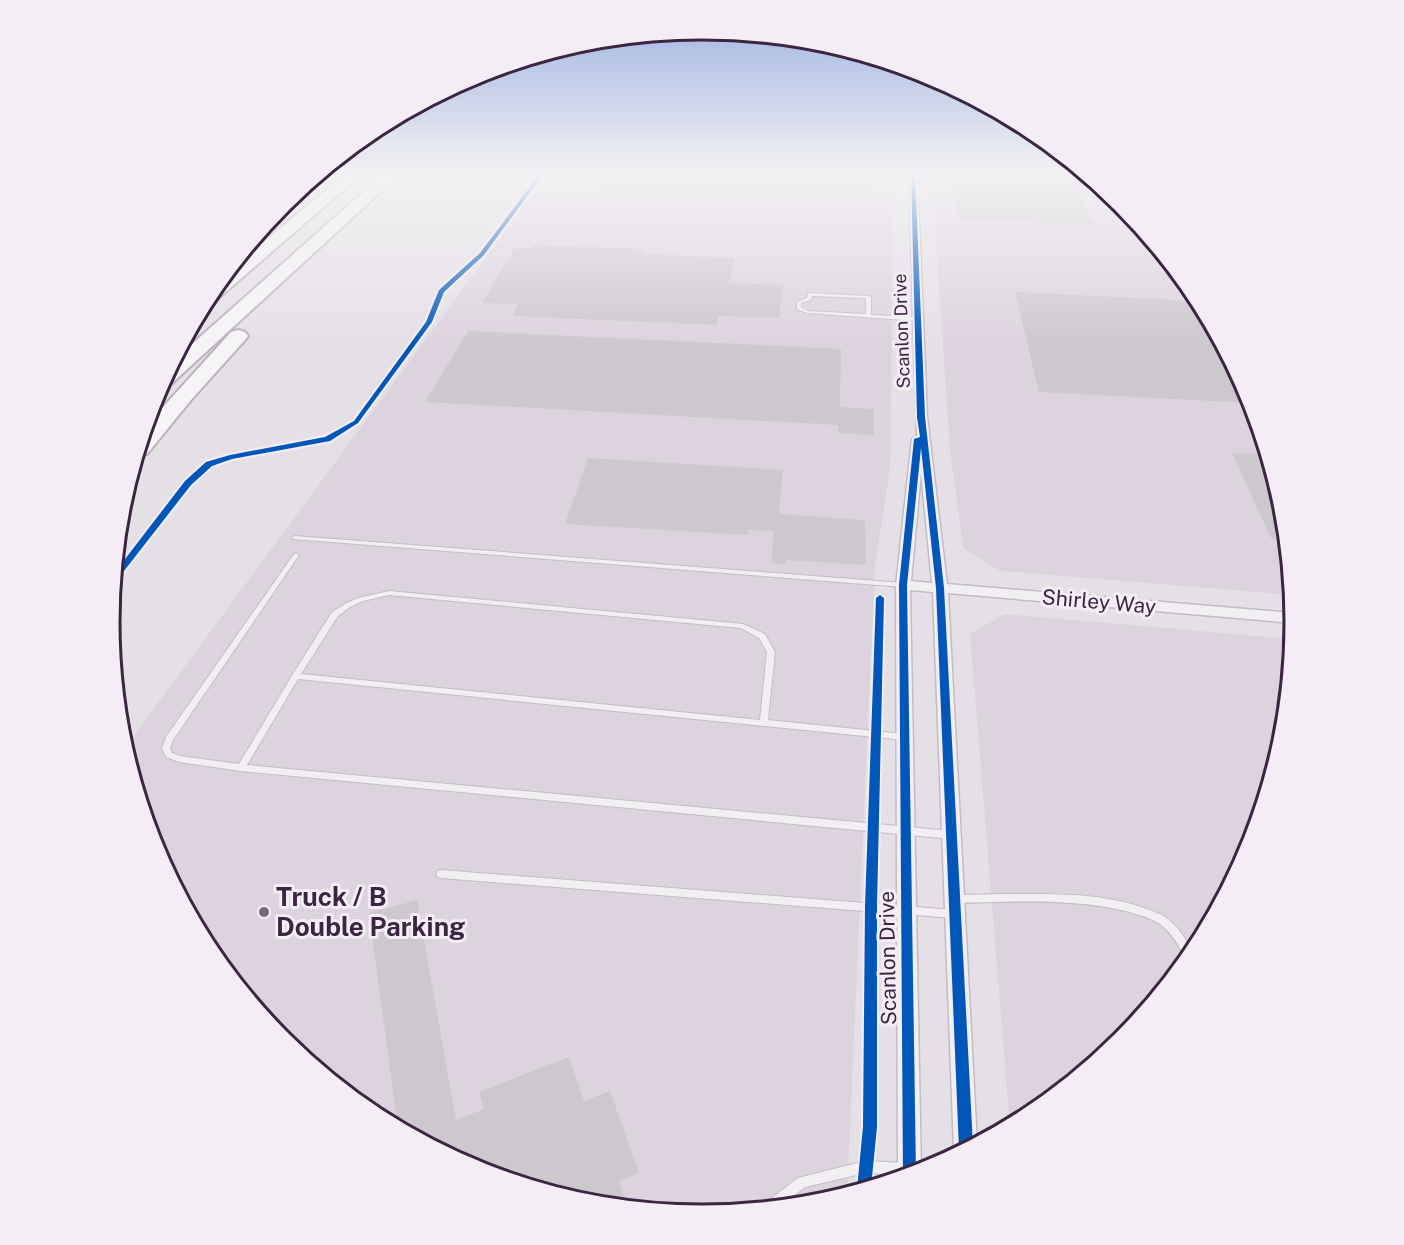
<svg xmlns="http://www.w3.org/2000/svg" width="1404" height="1245" viewBox="0 0 1404 1245" font-family="'Public Sans',sans-serif">
  <style>
    .built { fill: #ddd3df }
    .building { fill: #cdc7ce }
    .lines { fill: none; stroke-linecap: round; stroke-linejoin: round }
    .lane-casing { stroke: #c2bdc4; stroke-width: 2 }
    .street-casing { stroke: #c2bdc4; stroke-width: 3 }
    .highway-casing { stroke: #b9b2bb; stroke-width: 4 }
    .lane { fill: #f2eff2; fill-rule: evenodd }
    .street { fill: #f2eff2; fill-rule: evenodd }
    .highway { fill: #f6f4f6; fill-rule: evenodd }
    .cycleway-casing { stroke: #f4edf6; stroke-width: 4 }
    .cycleway { fill: #0057b8; fill-rule: evenodd }
    .poi-dot { fill: #77667b; stroke: #f4edf6; stroke-width: 2 }
    .labels { text-anchor: middle; stroke-width: 6; stroke-linejoin: round; paint-order: stroke }
    .far-street-label { font-size: 18px; fill: #3c2541; stroke: #f4edf6 }
    .street-label { font-size: 21px; fill: #3c2541; stroke: #f4edf6 }
    .near-poi-label { font-size: 26px; font-weight: bold; fill: #3c2541; stroke: #f4edf6; text-anchor: start }
    .rim { fill: none; stroke: #3c2541; stroke-width: 3 }
  </style>
  <rect width="100%" height="100%" fill="#e5e0e6"/>
  <g class="built">
    <polygon points="549,172 894,172 890,468 875,567 847,1195 817,1204 702,1215 586,1204 475,1170 373,1115 283,1041 209,951 154,849 124,749"/>
    <polygon points="931,172 1082,172 1121,204 1195,294 1250,396 1283,507 1292,595 1000,571 963,548 950,450"/>
    <polygon points="1004,614 1293,639 1283,738 1249,850 1194,952 1121,1042 1031,1115 1010,1127 970,634"/>
  </g>
  <g class="building">
    <polygon points="557,172 578,172 569,186 549,185"/>
    <polygon points="606,172 853,172 853,180 863,182 871,191 854,192 851,189 841,189 840,197 598,187"/>
    <polygon points="952,172 1070,172 1094,225 957,218"/>
    <polygon points="534,245 644,249 642,254 734,258 729,283 783,285 779,318 718,316 717,325 512,316 518,304 482,303 515,247 532,248"/>
    <polygon points="1015,292 1199,301 1252,403 1039,392"/>
    <polygon points="468,331 841,349 840,407 874,409 874,435 838,433 838,425 425,402"/>
    <polygon points="1232,453 1267,455 1283,507 1286,539 1271,538"/>
    <polygon points="588,458 783,470 779,514 865,520 866,565 786,560 786,564 771,563 774,531 748,530 747,535 565,524"/>
    <polygon points="417,900 456,1120 484,1109 479,1092 569,1057 584,1101 610,1091 639,1173 619,1181 628,1208 586,1204 475,1170 398,1129 369,913"/>
  </g>
  <g class="lines">
    <g class="lane-casing">
      <g id="lane">
        <path d="M808 293 869 296 871 297V315L918 317 921 319 918 321 807 313 797 309V302L807 298ZM812 296 866 298V314L808 311 801 307V303L811 300Z"/>
        <polygon points="295,536 903,583 907,585 903,587 293,539 292,538"/>
        <path d="M296 553 299 555 173 740 170 748 172 753 180 756 239 764 293 674 332 612 345 604 358 598 389 591 743 624 765 634 775 652 768 720 904 734 907 735 908 737 907 739 904 740 298 679 247 765 951 831 954 832 956 835 954 838 951 839 241 771 179 762 166 757 162 748 166 737 294 554ZM389 595 741 628 759 638 767 652 760 720 301 674 338 616 350 607 363 601Z"/>
        <polygon points="441,870 954,910 957,911 959,914 957,917 954,918 441,878 438,877 436,874 438,871"/>
        <path d="M1003 894C1049 894 1100 892 1144 908 1152 911 1159 913 1165 917 1178 926 1187 940 1193 954L1186 961C1180 947 1173 934 1160 924 1148 917 1134 913 1121 910 1068 898 1010 902 956 903L953 902 951 899 953 896 956 895Z"/>
        <polygon points="865,1161 929,1164 934,1167 912,1175 865,1173 805,1187 779,1207 762,1209 764,1204 798,1178"/>
      </g>
    </g>
    <g class="street-casing">
      <path id="street" d="M909 172H917L927 417 947 584 1294 613V623L948 593 977 1144 956 1155 954 1150 933 592 910 590 921 1172 898 1179 896 585 912 439 917 436ZM921 472 932 583 911 581Z"/>
    </g>
    <g class="highway-casing">
      <g id="highway">
        <polygon points="348,172 364,172 214,302 204,303 226,273"/>
        <polygon points="386,172 402,172 169,386 159,388 173,361"/>
        <polygon points="238,330 245,332 248,336 245,340 191,400 147,454 137,455 145,427 231,332"/>
      </g>
    </g>
    <use href="#lane" class="lane"/>
    <use href="#street" class="street"/>
    <use href="#highway" class="highway"/>
    <g class="cycleway-casing">
      <g id="cycleway">
        <polygon points="541,172 545,172 484,255 444,292 432,322 358,423 330,441 232,459 212,466 191,485 117,580 114,581 115,572 185,481 206,462 230,455 325,437 354,421 426,322 439,290 480,253"/>
        <polygon points="911,172 915,172 925,417 944,588 973,1146 960,1153 959,1150 936,588 921,448 907,585 916,1174 903,1178 899,585 914,439 920,437 917,417"/>
        <polygon points="880,595 884,598 877,906 877,1127 871,1187 858,1191 857,1189 863,1127 865,906 876,598"/>
      </g>
    </g>
    <use href="#cycleway" class="cycleway"/>
  </g>
  <linearGradient id="sky" x2="0" y2="1"><stop stop-color="#9bb0e0"/><stop offset="0.5" stop-color="#f3f1f4"/><stop offset="1" stop-color="#f3f1f4" stop-opacity="0"/></linearGradient>
  <rect width="1404" height="346" fill="url(#sky)"/>
  <circle class="poi-dot" cx="264" cy="912" r="6"/>
  <g class="labels">
    <g class="far-street-label">
      <text transform="translate(902 331) rotate(-92)" y="6">Scanlon Drive</text>
    </g>
    <g class="street-label">
      <text transform="translate(1099 602) rotate(5)" y="7">Shirley Way</text>
      <text transform="translate(888 958) rotate(-91)" y="7">Scanlon Drive</text>
    </g>
    <g class="near-poi-label">
      <text x="276" y="906">Truck / B<tspan x="276" dy="30">Double Parking</tspan></text>
    </g>
  </g>
  <path d="M0 0H1404V1245H0ZM120 622a582 582 0 1 1 1164 0a582 582 0 1 1-1164 0Z" fill="#f4edf6" fill-rule="evenodd"/>
  <path class="rim" d="M120 622a582 582 0 1 1 1164 0a582 582 0 1 1-1164 0Z"/>
</svg>
